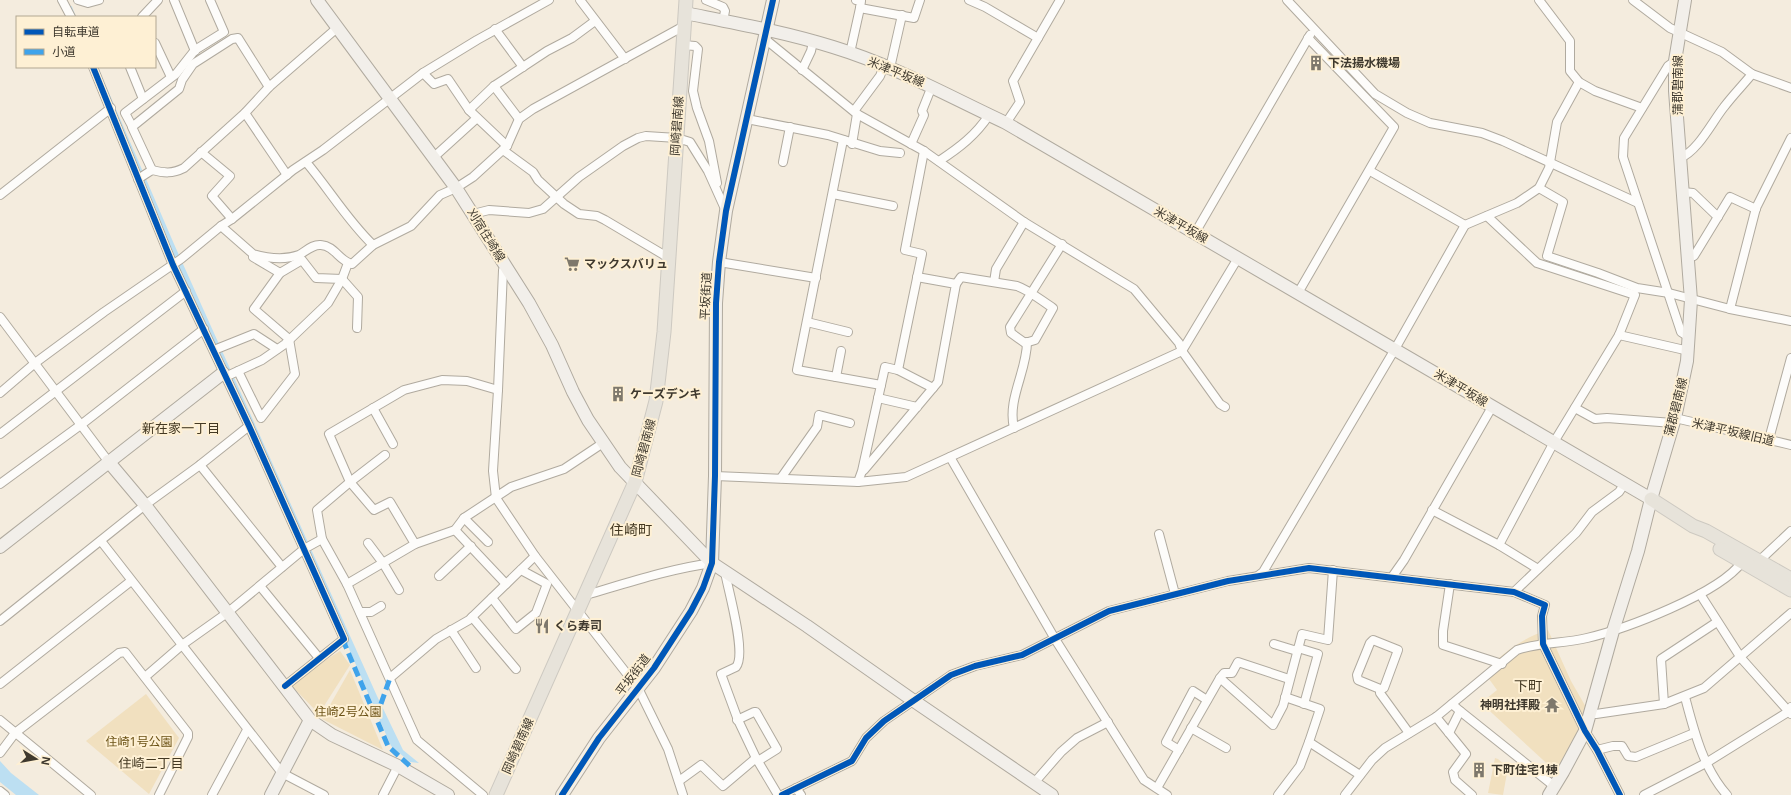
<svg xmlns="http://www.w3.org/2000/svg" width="1791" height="795" viewBox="0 0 1791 795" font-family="'Noto Sans','Noto Sans JP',sans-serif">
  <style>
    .green { fill: #f1e0bf }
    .water { fill: #bcdff2 }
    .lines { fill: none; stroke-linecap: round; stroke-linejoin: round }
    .stream { stroke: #bcdff2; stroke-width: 2 }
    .street-casing { stroke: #b0aa9f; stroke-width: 10 }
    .secondary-casing { stroke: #b0aa9f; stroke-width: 14 }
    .primary-casing { stroke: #cdc9c1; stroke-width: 15 }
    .street { stroke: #fdfcfa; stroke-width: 8 }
    .secondary { stroke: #f2efea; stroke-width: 12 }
    .primary { stroke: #e7e3da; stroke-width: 13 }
    .quiet { stroke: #3fa3eb; stroke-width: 5; stroke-dasharray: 10 5; stroke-linecap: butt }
    .cycleway-casing { stroke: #fef0d4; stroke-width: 8 }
    .cycleway { stroke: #0057b8; stroke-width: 6 }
    .labels { text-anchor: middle; stroke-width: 4; stroke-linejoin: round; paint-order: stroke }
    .poi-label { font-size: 12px; font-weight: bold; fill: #3f392e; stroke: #fef0d4; text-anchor: start }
    .street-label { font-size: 12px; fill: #3f392e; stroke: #fef0d4 }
    .park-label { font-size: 12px; fill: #6b5216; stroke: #fef0d4 }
    .neighbourhood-label { font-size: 13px; fill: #443922; stroke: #fef0d4 }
    .quarter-label { font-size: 14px; fill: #443922; stroke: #fef0d4 }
  </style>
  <rect width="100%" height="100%" fill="#f4ecde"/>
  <g class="green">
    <path d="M1548 630 1571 681 1587 709 1575 740 1555 771 1481 703 1497 690 1484 672C1503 653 1522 638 1548 630Z"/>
    <polygon points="340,651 350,665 319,714 289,683"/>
    <polygon points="350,670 383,750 322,719"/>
    <polygon points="146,694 179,738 149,794 86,741"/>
    <polygon points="1495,758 1498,759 1505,765 1509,762 1503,795 1488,793"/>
  </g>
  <g class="water">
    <polygon points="95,67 98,67 106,86 174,244 377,696 403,750 419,763 410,762 391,746 292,517 184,282"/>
    <polygon points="0,761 11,773 39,795 16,795 0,782"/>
  </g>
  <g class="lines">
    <polyline class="stream" points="71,7 75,17"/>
    <g class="street-casing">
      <g id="street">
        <polyline points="62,0 71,17"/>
        <polyline points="78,0 88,3 99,0"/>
        <polyline points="174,0 195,51"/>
        <polyline points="580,0 625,59"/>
        <polyline points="706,0 723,7 725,11 723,21"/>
        <polyline points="856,0 861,1 860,8"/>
        <polyline points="969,0 985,7 1038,38"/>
        <polyline points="1287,0 1375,94 1407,113 1430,123 1482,133 1503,141 1638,203"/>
        <polyline points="1539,0 1570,41 1570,71 1579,82 1595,91 1642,108"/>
        <polyline points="1633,0 1670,28 1722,52 1752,74 1791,88"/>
        <polyline points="142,17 158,0"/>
        <polyline points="495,29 523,67"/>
        <polyline points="765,39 857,114 924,151 1024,222 1134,289 1179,343 1182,351 1220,404 1225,407"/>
        <polyline points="155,43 171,77"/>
        <polyline points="683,45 695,46 698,49 693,91 697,108 709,141 717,183"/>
        <polyline points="850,53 860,8 914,18 920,0"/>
        <polyline points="1675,61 1668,66 1624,138 1623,157 1681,332 1689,337"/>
        <polyline points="93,67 173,265 249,426 344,639 285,686"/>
        <polyline points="130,67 143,99"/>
        <polyline points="890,68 902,15"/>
        <polyline points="802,70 811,51 813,42"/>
        <polyline points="423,73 434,84 448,79 469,110"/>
        <polyline points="494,86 519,119"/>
        <polyline points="854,111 880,76 884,66"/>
        <polyline points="245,113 287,175"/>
        <polyline points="747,119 828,135 880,151 900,153"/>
        <polyline points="1006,123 1020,102 1013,81 1060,0"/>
        <polyline points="132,126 125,113 176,74 195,50 224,32 210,0"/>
        <polyline points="843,140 797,370 881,385"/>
        <polyline points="852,144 857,114"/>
        <polyline points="911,144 924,115 922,111 932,86"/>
        <polyline points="507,146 469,110 494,86 547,51 572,38 595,21"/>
        <polyline points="503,150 533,172 538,180 564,204 579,214 597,216 605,220 669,258"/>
        <polyline points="201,152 230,176 212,196 232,219"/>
        <polyline points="434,157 477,118"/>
        <path d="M1680 158C1698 151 1712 122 1724 107 1733 95 1743 85 1752 74"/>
        <path d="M939 161C959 148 976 135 989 115"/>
        <path d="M306 162C329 189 347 220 373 245"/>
        <polyline points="783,162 790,127"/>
        <polyline points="152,170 132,127 179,89 182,80 193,64 232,39 238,38 269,87"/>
        <polyline points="1370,171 1465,225"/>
        <path d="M138 179 152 170C164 173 172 174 184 168L245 113 269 87 337 28"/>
        <polyline points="1539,188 1563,202 1547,256 1598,273 1637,288 1669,293 1730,309 1791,321"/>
        <polyline points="1683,192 1693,193 1718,217"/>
        <polyline points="833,194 893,206"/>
        <polyline points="0,195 111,108"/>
        <polyline points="473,214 489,210 529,213 543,209 579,177 623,146 638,138 646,136 677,138 690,142 708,171 726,211"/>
        <polyline points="1487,216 1537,263 1635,295 1619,335 1554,442 1499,545"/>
        <path d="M221 226 253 254C267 258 285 260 299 255 306 251 313 244 321 245 335 246 339 261 352 264L373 245 411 226 440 195 456 188 473 177 507 146 519 119 533 109 684 26"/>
        <polyline points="1195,233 1310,35"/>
        <polyline points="253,257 280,273 302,260 316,278 342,279 358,297 357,328"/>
        <polyline points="1688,258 1694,256 1730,197 1756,209"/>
        <polyline points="719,262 816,278"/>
        <polyline points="506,268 503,270 498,390 493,471 496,498 535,556 638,688 668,749 683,795"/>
        <polyline points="994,282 996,269 1024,222"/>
        <path d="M956 284 961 277 1017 286C1029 290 1042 301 1053 308L1035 340 1025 343 1011 333 1010 327 1062 244"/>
        <polyline points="1298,293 1394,127 1308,38"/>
        <polyline points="1730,309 1756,208 1791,138"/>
        <polyline points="0,317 108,461"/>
        <polyline points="807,322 848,332"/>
        <polyline points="1619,335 1689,351"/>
        <polyline points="214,350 254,334 277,349"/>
        <polyline points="898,370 933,388"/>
        <polyline points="238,371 261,418 295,374 289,339 254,309 280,273"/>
        <polyline points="225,377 262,360 285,344 328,303 342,279 348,263"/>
        <polyline points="836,377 841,351"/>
        <polyline points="0,393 35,363 104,312 181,259 221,226 232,219 293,170 323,150 423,73 477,40 549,0"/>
        <polyline points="878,398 917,407"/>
        <polyline points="373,408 393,444"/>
        <polyline points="1575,408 1595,419 1607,418 1673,423"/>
        <polyline points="1675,418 1791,445"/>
        <path d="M1014 428C1007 399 1027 371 1027 342"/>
        <polyline points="0,434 186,291"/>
        <polyline points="1769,439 1791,358"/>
        <polyline points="385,455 350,482 374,510 390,502 415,544"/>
        <polyline points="950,457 1055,639 1144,780 1167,795"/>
        <polyline points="200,465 282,567"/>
        <polyline points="864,470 938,382 956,284 917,277"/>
        <polyline points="715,476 858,482 906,477 1182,351 1238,258"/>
        <polyline points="781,478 817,427 819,415 850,423"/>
        <polyline points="858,482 862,471 885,367 898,370 922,254 905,250 924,151"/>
        <polyline points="0,484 82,424 204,329"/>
        <polyline points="1432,510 1499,545 1538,569"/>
        <polyline points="464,518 488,542"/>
        <polyline points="455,530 506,584"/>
        <polyline points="1159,534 1175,594"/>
        <polyline points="101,541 282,773 324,795"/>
        <polyline points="368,543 383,563 399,590"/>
        <polyline points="1759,561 1791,531"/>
        <path d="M725 572C728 590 747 654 736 667L721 674 738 720 756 758 778 795"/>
        <polyline points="1259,575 1263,572 1395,349 1465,225 1517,203 1539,188 1549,168 1557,122 1579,82"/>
        <polyline points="439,576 471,546"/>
        <polyline points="1392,577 1404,560 1492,407"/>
        <polyline points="347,584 415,544 455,530 464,518 511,487 564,469 603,443"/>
        <polyline points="1450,584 1443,631 1443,645 1502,664"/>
        <polyline points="260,586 319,658"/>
        <polyline points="1514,592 1576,533 1592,512 1619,492 1625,483"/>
        <polyline points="1700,594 1741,658 1791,714"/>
        <path d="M586 595C627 583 669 569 712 563"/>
        <polyline points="492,598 516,629 536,613 547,584 521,570"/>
        <polyline points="360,612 371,612 381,606"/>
        <polyline points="472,617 516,669"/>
        <polyline points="0,621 145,505 200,465 249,426"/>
        <polyline points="451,630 476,668"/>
        <polyline points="1274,644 1297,651"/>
        <polyline points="1298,648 1318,654 1304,704"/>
        <polyline points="145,677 182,645 227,613 304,549 322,539"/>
        <polyline points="390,678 436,639 469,620 535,556"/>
        <polyline points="1220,678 1273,725 1283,706 1302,634 1328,640 1333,570"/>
        <polyline points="0,684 131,581"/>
        <polyline points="1380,690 1384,688 1398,650 1373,640 1370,643 1357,675 1358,680 1380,689 1380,693 1409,733"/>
        <polyline points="1285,697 1320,709 1309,742 1360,775"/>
        <path d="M1685 697C1694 731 1703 768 1727 795"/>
        <polyline points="1452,704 1460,711 1554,786"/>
        <polyline points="1664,704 1661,659 1717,622"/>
        <polyline points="1591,712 1596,714 1664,704 1704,688 1791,613"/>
        <polyline points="1436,717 1466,754 1453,772 1455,780 1472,795"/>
        <polyline points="0,720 91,795"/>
        <polyline points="737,720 754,712 756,712 777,749 758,761"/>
        <polyline points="1191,728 1226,748"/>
        <polyline points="1449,733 1460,711"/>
        <polyline points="1179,750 1166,742 1193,691 1207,700"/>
        <polyline points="1597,750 1613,746 1622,746 1628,756 1636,757 1694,733"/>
        <polyline points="0,753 15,733 119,653 125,652 188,733 188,737 159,795"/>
        <polyline points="679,781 701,765 723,786 756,758"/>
        <polyline points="1034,783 1061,752 1077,738 1108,722"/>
        <polyline points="796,788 801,795"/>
        <polyline points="1157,788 1220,678 1224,673 1232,673 1238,662 1289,679"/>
        <polyline points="0,791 5,795"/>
        <polyline points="212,795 247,730"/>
        <polyline points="383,795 398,766"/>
        <polyline points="483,795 417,740 347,584 322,539 317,510 350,482 329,434 404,390 442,380 467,381 498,390"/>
        <polyline points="782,795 852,761 866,738 884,721 951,675 975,666 1022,655 1109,611 1228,581 1309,568 1514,592 1545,605 1542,616 1543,644 1585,731 1597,750 1620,795"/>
        <polyline points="1278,795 1300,766 1309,742"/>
        <path d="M1345 795 1372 760 1385 748 1436 717 1517 650C1540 642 1563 644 1587 638 1625 629 1719 594 1742 562"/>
        <polyline points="1644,795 1706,763 1788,712 1791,707"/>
      </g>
    </g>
    <g class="secondary-casing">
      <g id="secondary">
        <polyline points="317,0 456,188 529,303 552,345 573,392 588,420 620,467 712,563 807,626 914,701 1052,795"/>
        <path d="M685 13C735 23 785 32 833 47 895 66 948 96 1006 123L1651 499"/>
        <polyline points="108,461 145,505 310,720 332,735 398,766 448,795"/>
        <polyline points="0,547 223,373"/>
        <polyline points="271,795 310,720"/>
        <polyline points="562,795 599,738 654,668 691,611 703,588 712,563 715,476 716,303 719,262 726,211 773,0"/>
        <polyline points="1549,795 1563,772 1585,731 1613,631 1638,551 1651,499 1675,418 1687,361 1691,300 1675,91 1675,61 1685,0"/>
      </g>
    </g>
    <g class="primary-casing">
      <g id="primary">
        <polyline points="1651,499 1693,526 1706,531 1791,579"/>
        <polyline points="1720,549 1791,590"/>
        <polyline points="496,795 635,482 656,401 664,332 686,0"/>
      </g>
    </g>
    <use href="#street" class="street"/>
    <use href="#secondary" class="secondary"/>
    <use href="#primary" class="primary"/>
    <g class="quiet">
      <polyline points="344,639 345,645 388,746 412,768"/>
      <polyline points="376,718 390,678"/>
    </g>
    <g class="cycleway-casing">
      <g id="cycleway">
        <polyline points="93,67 173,265 249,426 344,639 285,686"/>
        <polyline points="562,795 599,738 654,668 691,611 703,588 712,563 715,476 716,303 719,262 726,211 773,0"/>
        <polyline points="782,795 852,761 866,738 884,721 951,675 975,666 1022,655 1109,611 1228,581 1309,568 1514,592 1545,605 1542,616 1543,644 1585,731 1597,750 1620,795"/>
      </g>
    </g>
    <use href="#cycleway" class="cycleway"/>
  </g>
  <defs>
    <g id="building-bare" transform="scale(1.2)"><path d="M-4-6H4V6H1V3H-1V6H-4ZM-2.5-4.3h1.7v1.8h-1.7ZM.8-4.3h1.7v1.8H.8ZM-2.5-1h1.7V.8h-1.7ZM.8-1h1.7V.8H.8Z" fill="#7e786c" stroke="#fef0d4" stroke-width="2.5" paint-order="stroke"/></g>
    <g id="supermarket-bare" transform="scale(1.2)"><path d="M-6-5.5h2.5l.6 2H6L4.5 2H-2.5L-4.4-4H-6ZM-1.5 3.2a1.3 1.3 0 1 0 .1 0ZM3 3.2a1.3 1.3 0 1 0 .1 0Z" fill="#7e786c" stroke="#fef0d4" stroke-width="2.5" paint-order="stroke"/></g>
    <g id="restaurant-bare" transform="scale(1.2)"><path d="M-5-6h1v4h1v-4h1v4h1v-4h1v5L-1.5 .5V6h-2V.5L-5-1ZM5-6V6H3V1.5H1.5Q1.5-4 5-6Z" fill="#7e786c" stroke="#fef0d4" stroke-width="2.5" paint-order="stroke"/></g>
    <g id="temple-bare" transform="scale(1.2)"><path d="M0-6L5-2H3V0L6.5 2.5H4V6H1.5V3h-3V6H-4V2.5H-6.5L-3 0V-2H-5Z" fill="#7e786c" stroke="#fef0d4" stroke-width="2.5" paint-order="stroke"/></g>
  </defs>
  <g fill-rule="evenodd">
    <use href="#building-bare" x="1316" y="63"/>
    <use href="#supermarket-bare" x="572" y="264"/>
    <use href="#building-bare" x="618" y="394"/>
    <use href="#restaurant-bare" x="542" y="626"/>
    <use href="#temple-bare" x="1552" y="705"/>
    <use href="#building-bare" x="1479" y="770"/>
  </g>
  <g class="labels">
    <g class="poi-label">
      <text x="1328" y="67">下法揚水機場</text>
      <text x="584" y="268">マックスバリュ</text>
      <text x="630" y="398">ケーズデンキ</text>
      <text x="554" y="630">くら寿司</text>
      <text x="1540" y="709" text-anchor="end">神明社拝殿</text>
      <text x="1491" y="774">下町住宅1棟</text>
    </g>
    <g class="street-label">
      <text transform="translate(896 72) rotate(22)" y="4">米津平坂線</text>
      <text transform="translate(1678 85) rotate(-90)" y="4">蒲郡碧南線</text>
      <text transform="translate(677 126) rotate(-86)" y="4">岡崎碧南線</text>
      <text transform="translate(1181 225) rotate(30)" y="4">米津平坂線</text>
      <text transform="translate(486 235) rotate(58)" y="4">刈宿住崎線</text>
      <text transform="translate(706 296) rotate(-87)" y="4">平坂街道</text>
      <text transform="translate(1461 388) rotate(31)" y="4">米津平坂線</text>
      <text transform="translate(1676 407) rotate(-76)" y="4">蒲郡碧南線</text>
      <text transform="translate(1733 432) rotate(13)" y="4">米津平坂線旧道</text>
      <text transform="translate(644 448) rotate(-75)" y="4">岡崎碧南線</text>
      <text transform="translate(633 675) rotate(-53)" y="4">平坂街道</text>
      <text transform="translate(518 746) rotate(-66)" y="4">岡崎碧南線</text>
    </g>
    <g class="park-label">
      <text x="348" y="716">住崎2号公園</text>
      <text x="139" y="746">住崎1号公園</text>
    </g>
    <g class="neighbourhood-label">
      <text x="181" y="433">新在家一丁目</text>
      <text x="151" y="768">住崎二丁目</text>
    </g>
    <g class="quarter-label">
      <text x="631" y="535">住崎町</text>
      <text x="1528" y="691">下町</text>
    </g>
  </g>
  <rect x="16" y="16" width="140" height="52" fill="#fef0d4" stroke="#b2a792"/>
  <rect x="24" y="29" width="20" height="6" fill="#0057b8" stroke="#b2a792"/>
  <text x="52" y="36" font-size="12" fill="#3f392e">自転車道</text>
  <rect x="24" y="49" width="20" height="6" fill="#3fa3eb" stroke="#b2a792"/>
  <text x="52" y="56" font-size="12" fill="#3f392e">小道</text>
  <g transform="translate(36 759) rotate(101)" stroke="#fef0d4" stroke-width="3" paint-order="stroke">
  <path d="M0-3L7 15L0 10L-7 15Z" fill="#3f392e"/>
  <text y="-6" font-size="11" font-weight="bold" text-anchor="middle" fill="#3f392e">N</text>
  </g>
</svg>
